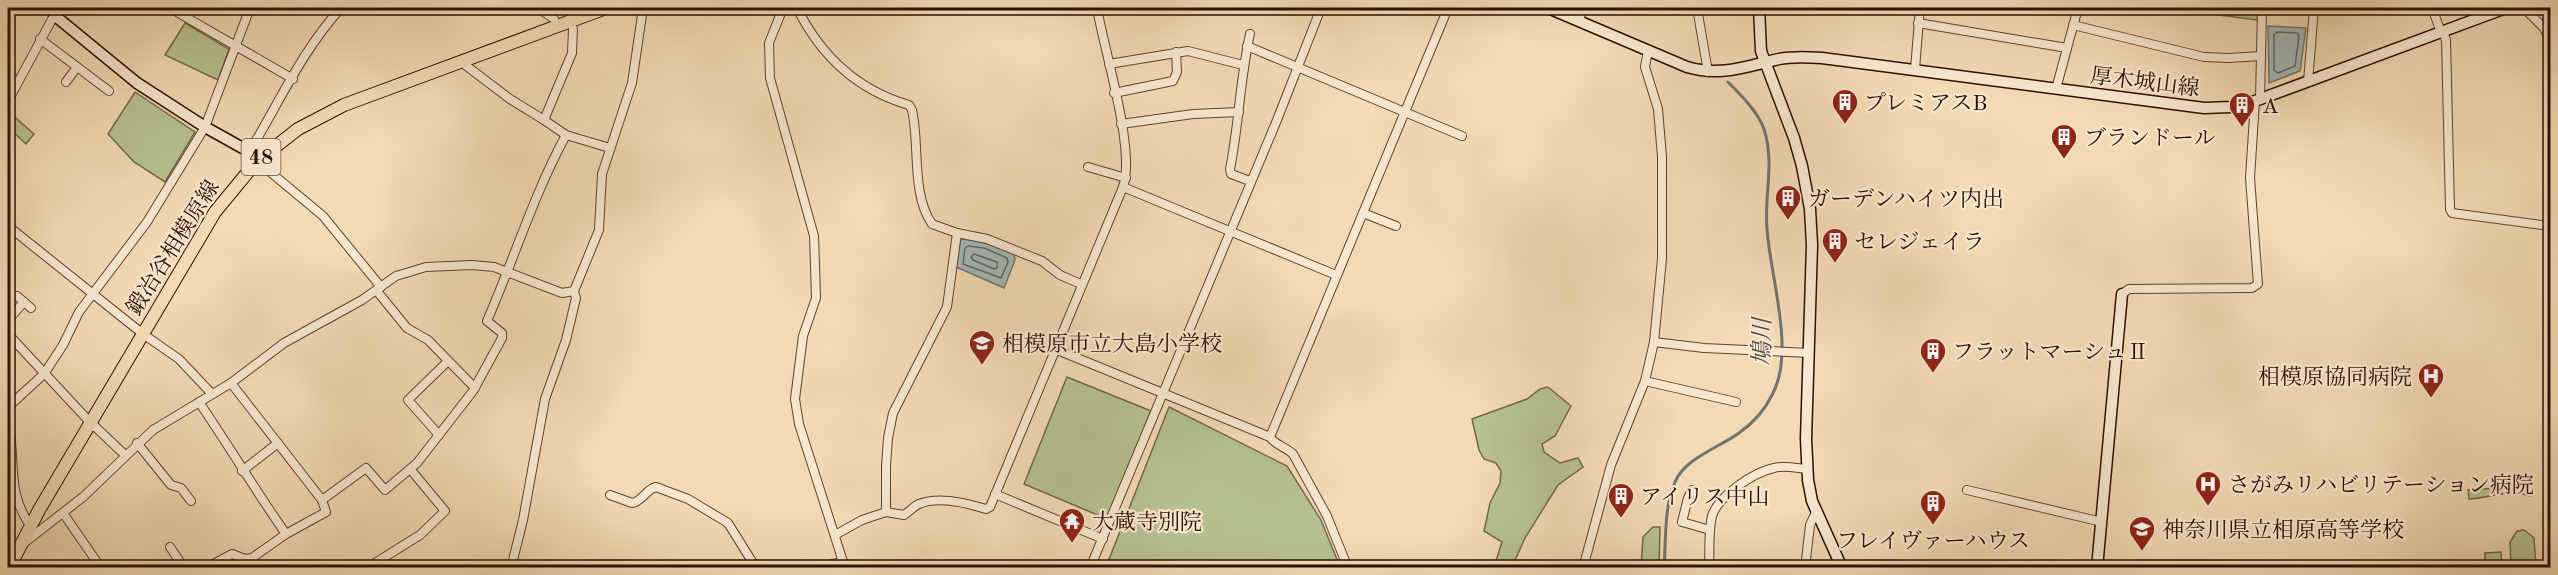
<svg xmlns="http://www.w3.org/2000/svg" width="2558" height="575" viewBox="0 0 2558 575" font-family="'Old Standard TT','Noto Serif JP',serif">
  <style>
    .green { fill: #b6c191; stroke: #726849; stroke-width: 1.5 }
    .water { fill: #a0b8b9; stroke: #72746f; stroke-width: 1.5 }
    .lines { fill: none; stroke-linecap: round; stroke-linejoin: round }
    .shore { stroke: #66645d; stroke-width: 1.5 }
    .stream { stroke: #72746f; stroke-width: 3 }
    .street-casing { stroke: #5e422e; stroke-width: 10 }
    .secondary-casing { stroke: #2d0f01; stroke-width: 13 }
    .primary-casing { stroke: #2d0f01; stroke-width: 14 }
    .street { stroke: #f7e7cf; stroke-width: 8 }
    .secondary { stroke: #f7e7cf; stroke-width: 10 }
    .primary { stroke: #f2dab5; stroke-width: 12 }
    .labels { text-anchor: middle; stroke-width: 4.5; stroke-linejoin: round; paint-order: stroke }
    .shield { fill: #f7e7cf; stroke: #6a503f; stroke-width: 1.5 }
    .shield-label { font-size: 21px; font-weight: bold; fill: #2d0f01 }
    .street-label { font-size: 22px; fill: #2d0f01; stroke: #f7e7cf }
    .poi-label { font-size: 22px; fill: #2d0f01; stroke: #f7e7cf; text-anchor: start }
    .water-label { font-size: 24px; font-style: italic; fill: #554a41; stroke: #f7e7cf }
  </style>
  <rect width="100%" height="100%" fill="#f2dab5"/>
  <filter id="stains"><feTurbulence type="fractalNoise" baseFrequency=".00333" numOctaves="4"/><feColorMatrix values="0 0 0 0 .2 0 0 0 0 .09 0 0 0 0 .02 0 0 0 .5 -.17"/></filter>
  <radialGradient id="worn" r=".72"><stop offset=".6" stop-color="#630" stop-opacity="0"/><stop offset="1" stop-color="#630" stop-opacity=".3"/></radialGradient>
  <g class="green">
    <polygon points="2165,8 2258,8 2257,20 2172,9"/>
    <polygon points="185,23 229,49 218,80 165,55"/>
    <polygon points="135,92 195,132 165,182 134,162 108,134"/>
    <polygon points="8,111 34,134 26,144 8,127"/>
    <polygon points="1067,377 1151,411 1107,519 1024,484"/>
    <polygon points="1548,387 1571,406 1555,436 1542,444 1544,452 1560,463 1578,458 1583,467 1558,485 1525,538 1512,567 1494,567 1502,542 1484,531 1490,503 1500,483 1501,471 1496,463 1484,459 1479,450 1472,419 1527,399 1540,389"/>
    <polygon points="1169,407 1287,466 1321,520 1340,567 1106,567"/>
    <path d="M2528 486 2532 488 2530 496C2509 488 2490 498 2469 499L2468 490Z"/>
    <polygon points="1653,527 1660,527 1659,567 1641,567 1643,537"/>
    <polygon points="2524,530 2534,538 2536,567 2511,567 2510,542 2517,531"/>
    <polygon points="2501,552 2502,567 2485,567 2485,553"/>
  </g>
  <g class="water">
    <polygon points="2268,26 2306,28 2300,71 2269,83"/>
    <polygon points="962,239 985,242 1014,254 1015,260 1004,288 956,267 960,241"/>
  </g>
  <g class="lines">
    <g class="shore">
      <polygon points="2277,32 2297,33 2299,36 2295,66 2278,73 2274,70 2274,35"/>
      <polygon points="968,246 984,248 1007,258 1008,262 1001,278 963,264 965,248"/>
      <polygon points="974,254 997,262 997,268 994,269 973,260 971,257"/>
    </g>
    <path class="stream" d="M1664 568C1666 541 1664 506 1675 482 1685 458 1720 447 1739 433 1753 423 1765 410 1772 395 1796 352 1770 276 1767 229 1764 194 1775 164 1764 129 1758 112 1741 95 1728 82"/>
    <g class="street-casing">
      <g id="street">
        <polyline points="170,8 293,79"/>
        <path d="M341 8C305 47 281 98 254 144L257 161 323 216 381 287"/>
        <polyline points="538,8 554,19"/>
        <polyline points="783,8 769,43 770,78 814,236 815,266 816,298 803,336 795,399 799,424 845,568"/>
        <path d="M797 8C821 56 857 90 909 105L912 110C920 145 911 194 932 224L957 233 987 239 1042 261 1060 275 1081 284"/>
        <path d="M1097 8C1104 50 1136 151 1123 187"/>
        <polyline points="1697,8 1708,72"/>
        <polyline points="2432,8 2441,32"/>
        <polyline points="2524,8 2544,28 2550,28"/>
        <polyline points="1580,21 1581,8"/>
        <polyline points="1918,23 2067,48"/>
        <polyline points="2073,25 2204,57 2229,58 2261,56"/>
        <polyline points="2544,28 2550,42"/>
        <polyline points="573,29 572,53 544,120 566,135 610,148"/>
        <polyline points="2443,32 2446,40 2450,209 2452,213 2550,226"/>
        <path d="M1250 34C1240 79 1239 124 1230 169L1231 174 1250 181"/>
        <polyline points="40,39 109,91"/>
        <polyline points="1247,46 1462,136"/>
        <polyline points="460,61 510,99 544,120"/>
        <polyline points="1109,64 1188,51 1243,65"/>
        <polyline points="1915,69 1920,8"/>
        <polyline points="66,82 77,67"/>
        <polyline points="2308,82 2314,8"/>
        <polyline points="2056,89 2078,8"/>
        <polyline points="1114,93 1173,81 1177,72 1176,52"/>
        <polyline points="2260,99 2262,8"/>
        <polyline points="8,101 58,8"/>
        <polyline points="1121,124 1193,114 1239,112"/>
        <polyline points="1088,167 1126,178"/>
        <polyline points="1363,213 1396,226"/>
        <polyline points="8,226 143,334 179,359 212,394"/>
        <polyline points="376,290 407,328 428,340 475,388"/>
        <polyline points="2122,294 2129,289 2252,288 2258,284 2250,178 2255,101"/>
        <polyline points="17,296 31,308"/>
        <polyline points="8,320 24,302"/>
        <polyline points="8,334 87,419 125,455"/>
        <polyline points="1654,342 1704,348 1809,353"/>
        <polyline points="1055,349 1270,437"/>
        <polyline points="1645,381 1736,402"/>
        <path d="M199 402C229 446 255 490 286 534"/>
        <polyline points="8,407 44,374 63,345 79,312 147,222 205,127 250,8"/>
        <path d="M8 421C17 461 5 490 31 527"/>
        <polyline points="439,435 408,400 448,361"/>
        <polyline points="137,443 171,485 181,488 191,501"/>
        <polyline points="242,471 278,443"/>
        <polyline points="1692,490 1688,498 1682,522 1710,530"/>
        <polyline points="1967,490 2102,522"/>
        <polyline points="995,494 1103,539"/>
        <path d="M610 495 632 503C643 501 646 489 656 487L688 499 728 523 756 568"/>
        <path d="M322 500 366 468 385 490 417 463 473 391 502 338V333L487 321C514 259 534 194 566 135"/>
        <polyline points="886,512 886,466 888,438 893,413 947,307 957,233"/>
        <polyline points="63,513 101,568"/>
        <path d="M835 535 862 520 886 512 904 515C909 512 914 506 919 504 938 496 967 503 986 509L990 507 1123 187 1336 275"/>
        <polyline points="24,543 83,497 153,430 231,383 284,343 362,300 396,276 426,267 472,265 494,267 562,293 574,291"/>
        <polyline points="170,547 184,568"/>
        <polyline points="206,568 232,554 245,559 252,558 286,534 326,512 322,500 231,383"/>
        <polyline points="367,568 420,535 445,511 411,470"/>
        <polyline points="511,568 523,520 545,399 566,340 576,298 574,291 599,230 602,174 632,83 643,8"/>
        <polyline points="819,568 843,561"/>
        <polyline points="1090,568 1277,120 1321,8"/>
        <path d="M1348 568 1327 516 1293 454C1286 447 1275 445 1270 437L1448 8"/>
        <polyline points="1583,568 1611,465 1645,381 1654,342 1662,259 1662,157 1658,109 1645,67 1648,50"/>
        <path d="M1709 568C1710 550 1708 533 1712 516 1718 496 1754 472 1774 468 1783 465 1796 468 1806 469"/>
        <polyline points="1805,568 1810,525 1817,510"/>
      </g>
    </g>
    <g class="secondary-casing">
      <g id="secondary">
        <path d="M1548 8 1687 67C1721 77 1747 66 1779 59 1793 56 1808 57 1822 58L2204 108 2231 107 2255 101 2506 8"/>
        <polyline points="1759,8 1761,51 1794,138 1802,166 1810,209 1812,245 1806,439 1808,480 1812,501 1842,568"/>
        <polyline points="54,15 137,83 205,127 248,151 257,161"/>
        <polyline points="2097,568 2122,294"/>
      </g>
    </g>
    <g class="primary-casing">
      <polyline id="primary" points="9,568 39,510 215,212 257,161 298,129 344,105 606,8"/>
    </g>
    <use href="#street" class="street"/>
    <use href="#secondary" class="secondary"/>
    <use href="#primary" class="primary"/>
  </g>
  <defs>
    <g id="building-pin" transform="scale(1.35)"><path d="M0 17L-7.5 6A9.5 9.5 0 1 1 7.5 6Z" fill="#8f2418" stroke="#f7e7cf"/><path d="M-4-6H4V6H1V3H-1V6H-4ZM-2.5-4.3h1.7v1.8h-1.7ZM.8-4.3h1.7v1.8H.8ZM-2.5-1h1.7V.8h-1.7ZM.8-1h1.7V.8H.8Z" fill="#fff"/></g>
    <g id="school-pin" transform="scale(1.35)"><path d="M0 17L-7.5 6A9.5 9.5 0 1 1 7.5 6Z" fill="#8f2418" stroke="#f7e7cf"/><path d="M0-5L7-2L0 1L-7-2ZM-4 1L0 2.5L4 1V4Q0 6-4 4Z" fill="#fff"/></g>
    <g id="hospital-pin" transform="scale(1.35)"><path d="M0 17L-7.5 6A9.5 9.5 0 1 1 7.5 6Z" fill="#8f2418" stroke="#f7e7cf"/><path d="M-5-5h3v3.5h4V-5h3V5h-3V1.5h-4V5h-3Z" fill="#fff"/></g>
    <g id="temple-pin" transform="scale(1.35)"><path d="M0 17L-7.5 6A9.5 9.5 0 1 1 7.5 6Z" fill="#8f2418" stroke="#f7e7cf"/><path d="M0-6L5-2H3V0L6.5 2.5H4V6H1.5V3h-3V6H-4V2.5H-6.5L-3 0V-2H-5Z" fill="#fff"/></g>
  </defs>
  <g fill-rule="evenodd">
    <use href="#building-pin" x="1845" y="102"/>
    <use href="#building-pin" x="2242" y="105"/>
    <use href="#building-pin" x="2064" y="137"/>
    <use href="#building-pin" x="1788" y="198"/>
    <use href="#building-pin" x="1835" y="241"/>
    <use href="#school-pin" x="982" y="343"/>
    <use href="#building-pin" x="1933" y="351"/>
    <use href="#hospital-pin" x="2431" y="376"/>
    <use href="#hospital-pin" x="2208" y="484"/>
    <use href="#building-pin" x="1621" y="496"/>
    <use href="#building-pin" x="1933" y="503"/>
    <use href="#temple-pin" x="1072" y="521"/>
    <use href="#school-pin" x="2142" y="529"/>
  </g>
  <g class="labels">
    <rect class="shield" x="241.5" y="139" width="39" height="36" rx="4.5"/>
    <g class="shield-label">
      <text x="261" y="164">48</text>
    </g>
    <g class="street-label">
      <text transform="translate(2145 81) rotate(7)" y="8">厚木城山線</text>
      <text transform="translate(172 247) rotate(-58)" y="8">鍛冶谷相模原線</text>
    </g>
    <g class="poi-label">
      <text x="1864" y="110">プレミアスB</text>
      <text x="2262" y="113">A</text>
      <text x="2084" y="145">ブランドール</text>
      <text x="1808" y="206">ガーデンハイツ内出</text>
      <text x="1854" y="249">セレジェイラ</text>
      <text x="1002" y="351">相模原市立大島小学校</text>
      <text x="1952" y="359">フラットマーシュⅡ</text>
      <text x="2412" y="384" text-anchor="end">相模原協同病院</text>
      <text x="2228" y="492">さがみリハビリテーション病院</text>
      <text x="1640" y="504">アイリス中山</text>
      <text x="1092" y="529">大蔵寺別院</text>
      <text x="2162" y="537">神奈川県立相原高等学校</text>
      <text x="1933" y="548" text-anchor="middle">フレイヴァーハウス</text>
    </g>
    <g class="water-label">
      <text transform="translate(1762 342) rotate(-90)" y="8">鳩川</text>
    </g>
  </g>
  <rect width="2558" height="575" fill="none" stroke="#f2dab5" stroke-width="30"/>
  <rect x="9" y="9" width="2540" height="557" fill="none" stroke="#2d0f01" stroke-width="3"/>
  <rect x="15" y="15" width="2528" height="545" fill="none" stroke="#2d0f01" stroke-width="1.5"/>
  <rect width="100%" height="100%" filter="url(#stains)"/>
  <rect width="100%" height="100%" fill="url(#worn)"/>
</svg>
